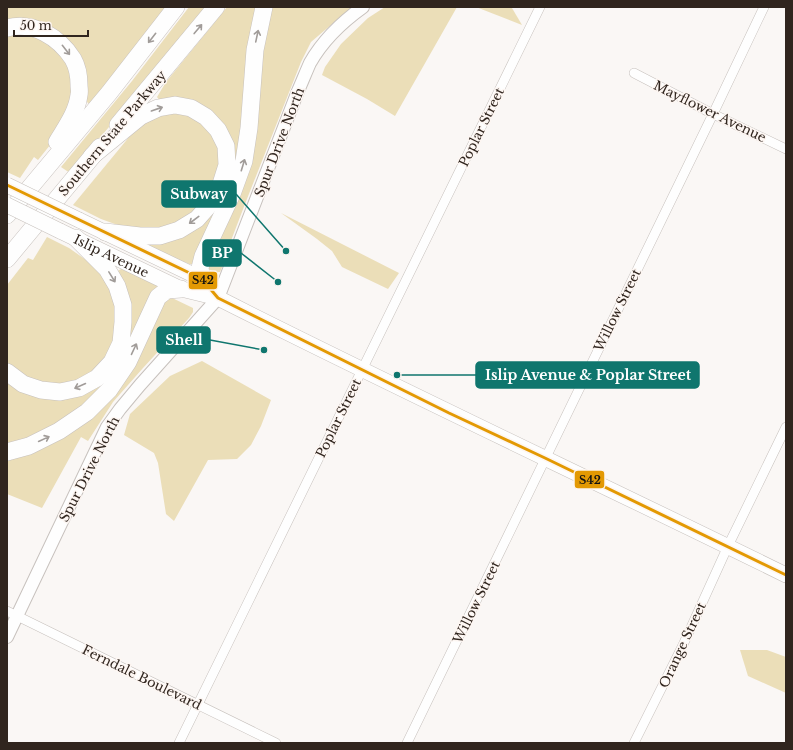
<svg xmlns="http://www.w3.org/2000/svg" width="793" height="750" viewBox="0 0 793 750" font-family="'Libre Baskerville',serif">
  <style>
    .green { fill: #ebdeb8 }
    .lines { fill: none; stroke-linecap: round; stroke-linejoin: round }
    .minor-casing { stroke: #c7c1bd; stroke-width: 10 }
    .tertiary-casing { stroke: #c7c1bd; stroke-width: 14 }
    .primary-casing { stroke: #c7c1bd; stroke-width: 16 }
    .motorway-casing { stroke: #c7c1bd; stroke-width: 18 }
    .minor { stroke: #fefefe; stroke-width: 9 }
    .tertiary { stroke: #fefefe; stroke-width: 12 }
    .primary { stroke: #fefefe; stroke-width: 15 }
    .motorway { stroke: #fefefe; stroke-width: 17 }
    .primary-bridge-casing { stroke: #c7c1bd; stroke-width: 16; stroke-linecap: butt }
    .primary-bridge { stroke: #fefefe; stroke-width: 15 }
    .bus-1-casing { stroke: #fdf6f2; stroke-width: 6 }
    .bus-1 { stroke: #e39903; stroke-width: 3 }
    .oneway { stroke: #a19c99 }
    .labels { text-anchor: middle; stroke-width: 3; stroke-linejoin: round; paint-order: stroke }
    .street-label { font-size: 13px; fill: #30251e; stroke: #fdf6f2 }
    .leader { fill: none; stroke: #0f766e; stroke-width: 1.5 }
    .callout-dot { fill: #0f766e; stroke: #fdf6f2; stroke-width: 1.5 }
    .callout { fill: #0f766e; stroke: #0f766e; stroke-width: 1.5 }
    .callout-label { font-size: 14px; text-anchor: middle; font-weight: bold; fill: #fff }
    .line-badge { stroke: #fdf6f2; stroke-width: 1.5 }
    .pale-badge-label { font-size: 11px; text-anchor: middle; font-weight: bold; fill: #111 }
  </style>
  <rect width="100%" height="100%" fill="#faf7f5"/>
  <g class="green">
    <polygon points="7,7 167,7 90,105 86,101 87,82 81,56 65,36 43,23 7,22"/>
    <polygon points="189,7 207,7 142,88 70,173 61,167 132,81"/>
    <polygon points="227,7 260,7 243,146 195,264 189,264 185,262 183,266 122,237 197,226 232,143 222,122 203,105 160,101 157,97 166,82"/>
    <polygon points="269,7 352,7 311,42 301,62 245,204 224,259 223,265 220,272 214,272 205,267 224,227 259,70"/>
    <polygon points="385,7 457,7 395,116 367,99 322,75 325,67 341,44 368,18"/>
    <polygon points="476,7 511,7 512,8 522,25"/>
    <polygon points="31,30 53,40 77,83 63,129 38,160 34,157 20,178 7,172 7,32"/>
    <polygon points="158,112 197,114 223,147 209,202 165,230 126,228 101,219 73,205 139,125"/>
    <polygon points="281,213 399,273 388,289 342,267 332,251 317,239"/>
    <polygon points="47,237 69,248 106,274 119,318 115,345 101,367 80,382 55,387 32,381 13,369 7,362 7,285 28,258 33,260"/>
    <polygon points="121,269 160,283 124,360 75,415 7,447 7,377 53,395 121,359 116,272"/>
    <polygon points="168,296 193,308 193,312 189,318 143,368 113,402 88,441 81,437 42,508 7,494 7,456 93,414"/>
    <polygon points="202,361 271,400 261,426 251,445 237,459 208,460 174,521 166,514 158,463 154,453 124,435 130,414 170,376"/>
    <polygon points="740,650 767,650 786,657 786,693 748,676"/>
  </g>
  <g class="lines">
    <g class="minor-casing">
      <g id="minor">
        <polyline points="634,73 713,114 786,149"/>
        <polyline points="7,611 276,743"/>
        <polyline points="179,743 540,7"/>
        <polyline points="407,743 713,114 764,7"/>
        <polyline points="634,743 683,645 728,546 786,427"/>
      </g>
    </g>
    <g class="tertiary-casing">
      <path id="tertiary" d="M7 637 107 427 120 409 140 385 218 298 298 91C302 82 306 72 310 63 323 40 342 22 363 7"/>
    </g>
    <g class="primary-casing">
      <g id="primary">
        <polyline points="79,220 202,279 208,287"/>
        <path id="s1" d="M60 231 181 289 218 298C406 393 597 482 786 575"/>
      </g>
    </g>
    <g class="motorway-casing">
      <g id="motorway">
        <path d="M7 28C33 21 59 37 73 59 77 66 79 77 79 85 79 88 80 92 79 95 77 112 66 127 57 142"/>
        <polyline points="118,125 216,7"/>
        <polyline points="92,156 141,116 158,108 175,105 191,108 206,117 218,130 226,146 227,165 221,184 212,202 197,219 179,230 160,236 140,236 105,232"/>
        <polyline points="7,215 109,93 176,7"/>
        <polyline points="7,259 100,147"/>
        <polyline points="202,279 200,268 203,256 232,194 244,161 249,128 255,50 264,7"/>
        <polyline points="7,372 23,384 41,390 60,392 79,388 97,378 112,362 121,343 123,322 123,305 117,286 107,269 76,238"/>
        <polyline points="7,452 29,446 59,431 87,412 109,390 128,362 158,297 167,290 181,289"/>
      </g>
    </g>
    <use href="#minor" class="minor"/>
    <use href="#tertiary" class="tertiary"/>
    <use href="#primary" class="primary"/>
    <use href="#motorway" class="motorway"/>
    <g class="primary-bridge-casing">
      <g id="primary-bridge">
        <polyline points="7,185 79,220"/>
        <polyline points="7,205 60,231"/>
      </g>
    </g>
    <use href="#primary-bridge" class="primary-bridge"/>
    <g class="bus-1-casing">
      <polyline id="bus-1" points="7,185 202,279 218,298 449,413 545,458 786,575"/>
    </g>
    <use href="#bus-1" class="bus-1"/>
  </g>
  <defs><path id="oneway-shaft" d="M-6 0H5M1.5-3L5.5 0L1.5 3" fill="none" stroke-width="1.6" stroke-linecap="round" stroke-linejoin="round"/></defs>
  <g class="oneway">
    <use href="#oneway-shaft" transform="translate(198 29) rotate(-50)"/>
    <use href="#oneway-shaft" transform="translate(257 36) rotate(-78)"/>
    <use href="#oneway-shaft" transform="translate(152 38) rotate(128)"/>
    <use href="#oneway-shaft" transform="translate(66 50) rotate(52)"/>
    <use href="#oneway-shaft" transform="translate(157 109) rotate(-19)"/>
    <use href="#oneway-shaft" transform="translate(243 165) rotate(-73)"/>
    <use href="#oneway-shaft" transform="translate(194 220) rotate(143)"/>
    <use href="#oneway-shaft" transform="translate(112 277) rotate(58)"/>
    <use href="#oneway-shaft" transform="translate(134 349) rotate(-65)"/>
    <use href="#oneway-shaft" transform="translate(80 386) rotate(156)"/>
    <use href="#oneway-shaft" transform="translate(44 439) rotate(-25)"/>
  </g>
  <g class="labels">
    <g class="street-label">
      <text transform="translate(710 111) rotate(26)" y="5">Mayflower Avenue</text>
      <text transform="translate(481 127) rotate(-64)" y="5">Poplar Street</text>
      <text transform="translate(112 133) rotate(-50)" y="5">Southern State Parkway</text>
      <text transform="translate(279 142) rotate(-69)" y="5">Spur Drive North</text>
      <text dy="5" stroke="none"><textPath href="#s1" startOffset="57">Islip Avenue</textPath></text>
      <text transform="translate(617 310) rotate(-64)" y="5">Willow Street</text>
      <text transform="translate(338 418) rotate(-64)" y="5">Poplar Street</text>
      <text transform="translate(89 469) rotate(-63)" y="5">Spur Drive North</text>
      <text transform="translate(476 602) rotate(-64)" y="5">Willow Street</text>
      <text transform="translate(682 645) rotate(-65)" y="5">Orange Street</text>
      <text transform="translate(142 677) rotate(26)" y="5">Ferndale Boulevard</text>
    </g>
  </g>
  <path class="leader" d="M286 251L236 194M278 282L241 253M264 350L210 340M397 375L476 375"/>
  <g class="callout-dot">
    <circle cx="286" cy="251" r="4"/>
    <circle cx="278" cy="282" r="4"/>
    <circle cx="264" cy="350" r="4"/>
    <circle cx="397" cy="375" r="4"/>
  </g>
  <g class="callout">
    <rect x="162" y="181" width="74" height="26" rx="4"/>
    <rect x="203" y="240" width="38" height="26" rx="4"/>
    <rect x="157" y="327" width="53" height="26" rx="4"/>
    <rect x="476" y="362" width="223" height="26" rx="4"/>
  </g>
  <g class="callout-label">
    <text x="199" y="199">Subway</text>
    <text x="222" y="258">BP</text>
    <text x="184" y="345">Shell</text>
    <text x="588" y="380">Islip Avenue &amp; Poplar Street</text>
  </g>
  <g class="line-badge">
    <rect x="188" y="271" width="30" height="19" rx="4" fill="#e39903"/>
    <rect x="574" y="470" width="31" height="19" rx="4" fill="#e39903"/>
  </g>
  <g class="pale-badge-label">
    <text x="203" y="284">S42</text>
    <text x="590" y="484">S42</text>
  </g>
  <rect width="793" height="750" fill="none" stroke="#30251e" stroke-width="16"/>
  <path d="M14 30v6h74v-6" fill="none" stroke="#30251e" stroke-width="2"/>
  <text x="20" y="30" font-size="12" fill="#30251e" stroke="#fdf6f2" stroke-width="3" paint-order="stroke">50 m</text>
</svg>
